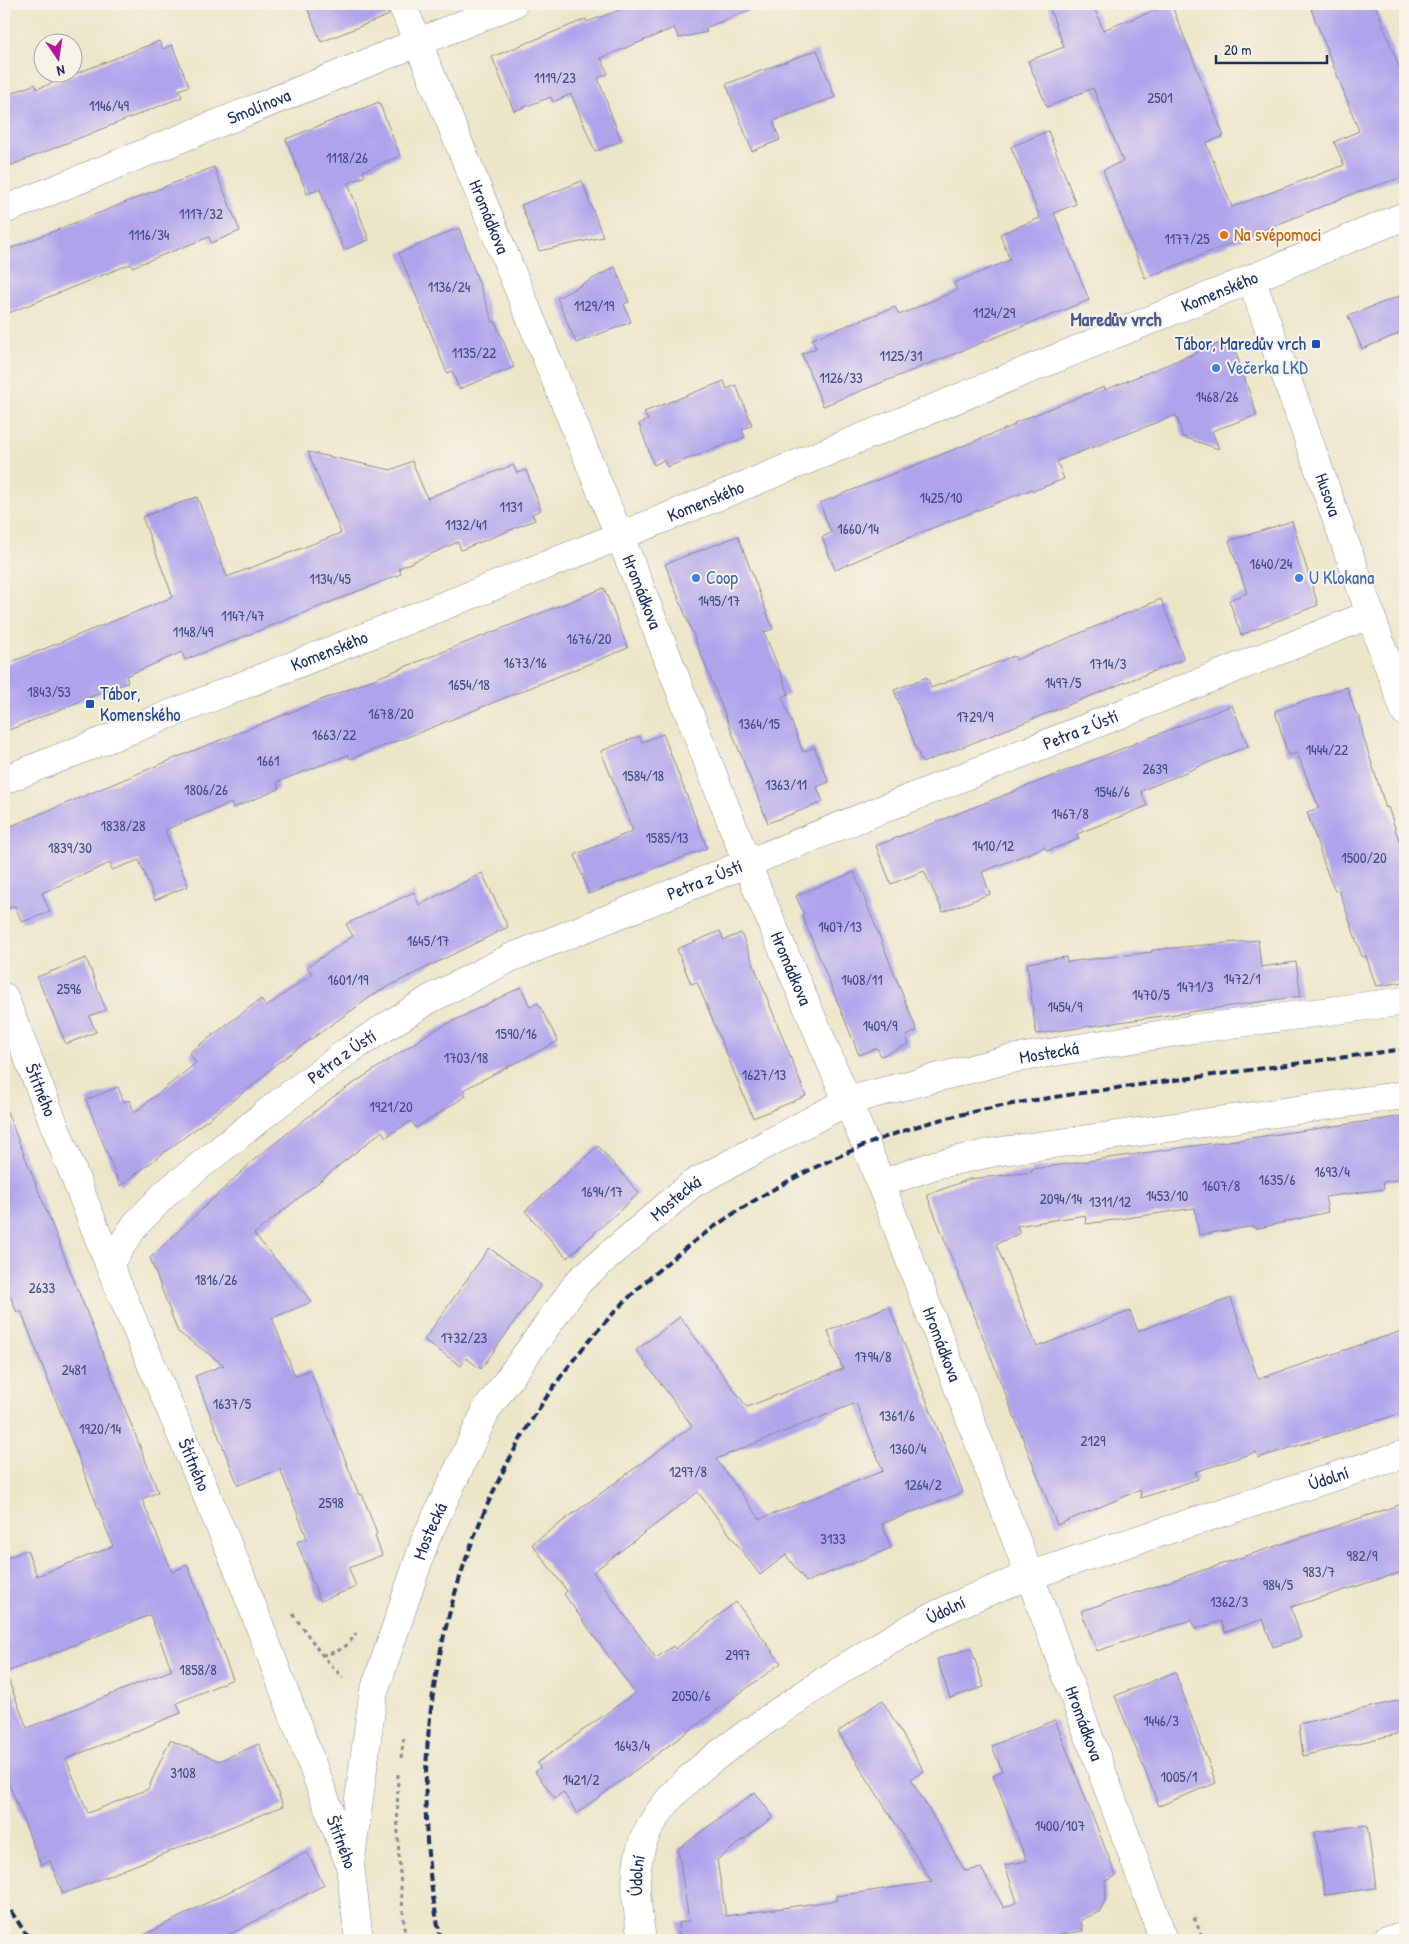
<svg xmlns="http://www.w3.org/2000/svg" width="1409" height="1944" viewBox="0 0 1409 1944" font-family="'Patrick Hand',sans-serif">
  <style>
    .building { fill: #afa3ec; fill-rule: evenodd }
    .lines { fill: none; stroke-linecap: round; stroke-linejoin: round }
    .minor-casing { stroke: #848a94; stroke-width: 29 }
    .major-casing { stroke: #848a94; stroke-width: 29 }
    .path { stroke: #848a94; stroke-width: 3; stroke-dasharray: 4 4; stroke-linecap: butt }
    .minor { stroke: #fff; stroke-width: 28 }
    .major { stroke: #fff; stroke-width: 28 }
    .rail { stroke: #1b2f5e; stroke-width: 4; stroke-dasharray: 8 4; stroke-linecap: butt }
    .food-dot { fill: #e8710a; stroke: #f7f3e8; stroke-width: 2 }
    .transit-dot { fill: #1a4fb4; stroke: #f7f3e8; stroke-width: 2 }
    .shop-dot { fill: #3f7fe0; stroke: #f7f3e8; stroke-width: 2 }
    .labels { text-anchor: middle; stroke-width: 4; stroke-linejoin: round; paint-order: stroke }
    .number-label { font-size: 15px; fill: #404c82 }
    .street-label { font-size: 18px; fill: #1b2f5e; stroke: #f7f3e8 }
    .food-label { font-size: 18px; fill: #c56008; stroke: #f7f3e8; text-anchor: start }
    .transit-label { font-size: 18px; fill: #164399; stroke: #f7f3e8; text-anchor: end }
    .shop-label { font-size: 18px; fill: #366cbe; stroke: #f7f3e8; text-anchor: start }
    .neighbourhood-label { font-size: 19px; font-weight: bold; fill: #4f5890; stroke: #f7f3e8 }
  </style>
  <rect width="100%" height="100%" fill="#f7f3e8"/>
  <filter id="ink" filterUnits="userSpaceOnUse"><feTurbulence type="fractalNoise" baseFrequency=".02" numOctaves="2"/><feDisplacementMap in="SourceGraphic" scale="10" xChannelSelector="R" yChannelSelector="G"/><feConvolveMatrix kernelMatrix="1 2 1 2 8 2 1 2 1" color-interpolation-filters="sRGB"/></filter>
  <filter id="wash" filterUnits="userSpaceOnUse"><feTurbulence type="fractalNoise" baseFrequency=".0096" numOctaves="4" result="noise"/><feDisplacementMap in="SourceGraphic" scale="20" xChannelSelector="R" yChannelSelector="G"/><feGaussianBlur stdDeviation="1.12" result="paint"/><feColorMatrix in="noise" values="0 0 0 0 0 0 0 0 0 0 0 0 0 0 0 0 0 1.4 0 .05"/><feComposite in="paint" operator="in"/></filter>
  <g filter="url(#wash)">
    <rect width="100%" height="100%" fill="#ece6c9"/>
    <g id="blocks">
      <g class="building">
        <polygon points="306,4 387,4 389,15 321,42"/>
        <polygon points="636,4 762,5 705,28 707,32 679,38 674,28 601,58 608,74 598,78 621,141 595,151 571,94 553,102 551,97 514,111 492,57 586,19 587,22"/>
        <polygon points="1048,4 1093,4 1103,30 1171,4 1224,136 1206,143 1232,207 1344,165 1334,142 1359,131 1309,4 1375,4 1405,83 1405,176 1355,193 1145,278 1103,170 1123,161 1093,88 1047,107 1028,61 1064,47"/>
        <polygon points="159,41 163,49 172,45 189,86 179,90 182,97 4,168 4,96 35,84 37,89"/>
        <polygon points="817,50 835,97 773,121 780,140 752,151 726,84"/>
        <polygon points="379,102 400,156 363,171 365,176 348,183 369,240 344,250 320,189 307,194 286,139"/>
        <polygon points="1048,131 1076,204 1054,213 1089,300 823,406 802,354 816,348 812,339 895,307 899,315 957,290 954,283 1010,260 1000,234 1040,218 1011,147"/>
        <polygon points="214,167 240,231 211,243 209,237 132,267 130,264 4,315 4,251"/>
        <polygon points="582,181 603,237 539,251 521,205"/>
        <polygon points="459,228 493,322 495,321 514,367 459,389 452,371 447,373 399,253"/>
        <polygon points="615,267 629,302 624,304 631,322 576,343 557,298"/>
        <polygon points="1405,294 1405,331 1362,349 1348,316"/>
        <polygon points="1220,343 1235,350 1257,415 1212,431 1219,449 1183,437 1176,415 1057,461 1064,479 1033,491 1032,489 922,532 835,570 822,537 831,533 820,503 1015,425 1014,423 1104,387 1105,390"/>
        <polygon points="724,381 727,389 736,385 752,425 742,430 745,437 667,467 664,460 654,465 639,424 648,420 644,412"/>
        <polygon points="308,452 391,470 412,461 427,498 513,465 517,473 526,470 541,510 532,514 535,520 461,550 458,542 399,568 401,574 185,660 182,652 126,676 128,682 4,732 4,665 173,597 142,517 197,497 227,577 341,533"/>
        <polygon points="1292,521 1318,605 1241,635 1229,600 1247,593 1229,541"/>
        <polygon points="738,536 773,629 764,632 789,694 782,697 803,752 814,747 829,782 817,787 823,802 768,823 665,564"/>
        <polygon points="604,588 628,648 428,729 350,759 348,755 277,782 279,789 233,808 231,803 165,830 188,886 155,900 139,860 112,870 110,863 42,893 50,912 22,922 15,906 4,910 4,829 195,750"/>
        <polygon points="1161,599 1184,659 922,763 894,690 927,677 931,688 1014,656 1016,660"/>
        <polygon points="1347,687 1356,714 1360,717 1363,736 1386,808 1388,807 1405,858 1405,982 1376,986 1366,956 1362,957 1339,890 1335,891 1328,875 1307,812 1319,808 1297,753 1288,755 1275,711"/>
        <polygon points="1232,705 1248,746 1141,791 1147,806 1077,834 1079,839 1047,851 1045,847 982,872 990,894 943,912 924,871 891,884 876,846"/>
        <polygon points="663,734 707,848 589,894 575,855 633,831 601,751 639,736 642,742"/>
        <polygon points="854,872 917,1031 906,1036 909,1044 881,1056 877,1048 859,1055 802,915 804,914 796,896"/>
        <polygon points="482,873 508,927 379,991 276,1064 256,1083 120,1186 86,1100 118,1087 124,1102 130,1100 134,1113 196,1063 189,1053 261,999 266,1007 312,974 307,967 353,936 346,924 414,892 419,905"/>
        <polygon points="720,931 724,940 741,933 806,1096 753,1118 697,982 691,984 677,949"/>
        <polygon points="1258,940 1261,967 1296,962 1301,996 1036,1034 1027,963 1066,957 1067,962 1152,952 1152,950"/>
        <polygon points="86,958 106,1010 89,1016 96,1032 66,1044 37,977"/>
        <polygon points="521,987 530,1007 538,1003 558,1041 463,1090 466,1096 416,1128 411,1121 386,1137 382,1131 254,1234 312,1302 272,1318 295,1376 310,1370 359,1495 362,1494 377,1534 375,1536 382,1555 349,1568 356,1587 320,1601 297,1542 307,1538 280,1469 238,1485 195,1376 224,1365 178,1332 150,1258 255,1159 333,1097 431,1032"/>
        <polygon points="4,1109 6,1109 158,1492 142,1499 172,1572 187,1565 233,1679 177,1703 181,1713 66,1759 88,1813 148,1789 170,1740 219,1761 259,1744 283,1806 63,1894 50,1861 41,1865 4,1771 4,1675 6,1674 27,1728 172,1670 150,1615 4,1673 4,1559 27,1550 37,1576 113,1546 21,1311 17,1313 4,1280"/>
        <polygon points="1405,1116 1405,1179 1383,1182 1384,1189 1325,1197 1328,1212 1255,1229 1255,1226 1199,1235 1195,1208 1086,1224 1085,1215 1017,1226 1020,1233 996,1244 1037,1347 1130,1311 1138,1331 1231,1298 1258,1379 1405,1330 1405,1412 1258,1458 1256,1452 1195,1472 1198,1479 1141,1498 1140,1490 1057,1525 927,1195 970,1179 1032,1172 1032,1169"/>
        <polygon points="598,1146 639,1193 567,1258 525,1211"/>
        <polygon points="489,1248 541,1285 481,1369 466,1358 461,1366 424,1340"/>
        <path d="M889 1306 963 1492 882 1524 891 1548 806 1582 786 1555 760 1575 698 1492 593 1572 656 1658 673 1646 675 1649 736 1602 781 1663 577 1813 563 1792 555 1798 535 1772 540 1768 537 1763 635 1693 564 1594 567 1591 532 1544 692 1426 636 1350 680 1317 747 1407 843 1369 828 1331ZM856 1403 883 1471 760 1519 716 1459Z"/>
        <polygon points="1405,1503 1405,1571 1291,1607 1301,1638 1273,1647 1263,1619 1225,1632 1221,1621 1195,1629 1191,1620 1097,1651 1081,1611"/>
        <polygon points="971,1648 984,1687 950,1698 937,1659"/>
        <polygon points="1175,1672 1216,1783 1159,1806 1115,1696"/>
        <polygon points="1405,1699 1405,1732 1303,1756 1299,1724"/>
        <polygon points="882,1700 924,1771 911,1779 965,1871 981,1868 1004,1908 1017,1902 1005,1865 1027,1861 993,1775 1002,1771 992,1746 1055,1720 1116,1876 1105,1881 1106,1899 1099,1912 1081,1920 1083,1931 1025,1940 679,1940 678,1923 689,1921 678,1849 755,1792 773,1817 717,1860 726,1916 838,1900 836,1896 932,1882 838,1732"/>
        <polygon points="1367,1825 1376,1888 1325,1895 1315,1832"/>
        <polygon points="307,1852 324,1885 219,1940 134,1940"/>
      </g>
    </g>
  </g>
  <g filter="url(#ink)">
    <use href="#blocks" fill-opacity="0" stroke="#848a94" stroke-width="1"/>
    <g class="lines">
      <g class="minor-casing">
        <g id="minor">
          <path id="s1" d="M402 4 637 579 758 891 866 1145 1029 1574 1164 1940"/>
          <path id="s2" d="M4 210 513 4"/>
          <path id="s3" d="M1251 278 1405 712"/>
          <path id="s4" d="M4 780 660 520 1405 216"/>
          <path id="s5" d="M4 997 109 1264 240 1574 350 1865 359 1940"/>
          <polyline points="880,1184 935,1165 995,1152 1405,1095"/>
          <path id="s6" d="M109 1264 136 1224 167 1192 279 1103 351 1049 430 999 510 958 1371 614"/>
          <path id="s7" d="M350 1865 373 1695 426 1538 487 1409 579 1281 692 1184 848 1101 869 1095 1006 1060 1194 1029 1405 1001"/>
          <path id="s8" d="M642 1940C637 1907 631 1872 644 1839 665 1789 718 1754 761 1724 809 1691 858 1657 909 1629 982 1588 1062 1565 1140 1539 1229 1511 1317 1482 1405 1454"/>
        </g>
      </g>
      <g class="major-casing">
        <polyline id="major" points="1385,1940 1405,1937"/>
      </g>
      <g class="path">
        <polyline points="293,1614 322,1655 343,1678"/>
        <path d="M322 1655C339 1652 347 1648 356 1633"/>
        <polyline points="401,1758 404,1737"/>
        <path d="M398 1774C396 1830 400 1885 406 1940"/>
        <polyline points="1194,1918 1204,1940"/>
      </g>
      <use href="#minor" class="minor"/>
      <use href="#major" class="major"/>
      <g class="rail">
        <polyline points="4,1901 30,1940"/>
        <path d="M441 1940C389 1704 471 1436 653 1275 721 1215 799 1170 883 1138 962 1108 1048 1098 1131 1086 1222 1074 1314 1061 1405 1049"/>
      </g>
    </g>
  </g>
  <circle class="food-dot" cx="1224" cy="235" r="5"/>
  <g class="transit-dot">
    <rect x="1311" y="339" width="10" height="10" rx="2.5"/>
    <rect x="85" y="699" width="10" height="10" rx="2.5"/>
  </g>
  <g class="shop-dot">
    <circle cx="1216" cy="368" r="5"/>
    <circle cx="696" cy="578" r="5"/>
    <circle cx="1299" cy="578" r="5"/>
  </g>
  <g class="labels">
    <g class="number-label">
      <text x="555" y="83">1119/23</text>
      <text x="1160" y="103">2501</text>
      <text x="109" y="111">1146/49</text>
      <text x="347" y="163">1118/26</text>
      <text x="201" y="219">1117/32</text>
      <text x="149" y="240">1116/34</text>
      <text x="1187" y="244">1177/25</text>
      <text x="449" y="292">1136/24</text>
      <text x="594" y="311">1129/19</text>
      <text x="994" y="318">1124/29</text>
      <text x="474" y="358">1135/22</text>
      <text x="901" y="361">1125/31</text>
      <text x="841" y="383">1126/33</text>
      <text x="1217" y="402">1468/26</text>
      <text x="941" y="503">1425/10</text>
      <text x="511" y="512">1131</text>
      <text x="466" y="530">1132/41</text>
      <text x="858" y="534">1660/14</text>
      <text x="1271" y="569">1640/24</text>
      <text x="330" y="584">1134/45</text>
      <text x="719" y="606">1495/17</text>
      <text x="243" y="621">1147/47</text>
      <text x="193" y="637">1148/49</text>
      <text x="589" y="644">1676/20</text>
      <text x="525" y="668">1673/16</text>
      <text x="1108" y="669">1714/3</text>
      <text x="1063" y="688">1497/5</text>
      <text x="469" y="690">1654/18</text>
      <text x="49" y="697">1843/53</text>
      <text x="391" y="719">1678/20</text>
      <text x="975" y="722">1729/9</text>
      <text x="759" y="729">1364/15</text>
      <text x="334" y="740">1663/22</text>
      <text x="1327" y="755">1444/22</text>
      <text x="268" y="766">1661</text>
      <text x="1155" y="774">2639</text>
      <text x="643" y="781">1584/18</text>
      <text x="786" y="790">1363/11</text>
      <text x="206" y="795">1806/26</text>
      <text x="1112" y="797">1546/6</text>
      <text x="1070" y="819">1467/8</text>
      <text x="123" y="831">1838/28</text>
      <text x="667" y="843">1585/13</text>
      <text x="993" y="851">1410/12</text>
      <text x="70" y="853">1839/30</text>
      <text x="1364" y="863">1500/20</text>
      <text x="840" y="932">1407/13</text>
      <text x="428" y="946">1645/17</text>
      <text x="1242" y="984">1472/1</text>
      <text x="348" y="985">1601/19</text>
      <text x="862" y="985">1408/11</text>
      <text x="1195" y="992">1471/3</text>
      <text x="69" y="994">2596</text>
      <text x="1151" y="1000">1470/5</text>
      <text x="1065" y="1012">1454/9</text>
      <text x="880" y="1031">1409/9</text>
      <text x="516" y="1039">1590/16</text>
      <text x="466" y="1063">1703/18</text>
      <text x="764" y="1080">1627/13</text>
      <text x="391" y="1112">1921/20</text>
      <text x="1332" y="1177">1693/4</text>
      <text x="1277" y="1185">1635/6</text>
      <text x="1221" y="1191">1607/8</text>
      <text x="602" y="1197">1694/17</text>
      <text x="1167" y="1201">1453/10</text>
      <text x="1061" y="1204">2094/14</text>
      <text x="1110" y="1207">1311/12</text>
      <text x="216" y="1285">1816/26</text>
      <text x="42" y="1293">2633</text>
      <text x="464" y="1343">1732/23</text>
      <text x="873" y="1362">1794/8</text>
      <text x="74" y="1375">2481</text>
      <text x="232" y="1409">1637/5</text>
      <text x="897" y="1421">1361/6</text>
      <text x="100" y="1434">1920/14</text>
      <text x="1093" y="1446">2129</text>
      <text x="908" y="1454">1360/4</text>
      <text x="688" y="1477">1297/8</text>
      <text x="923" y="1490">1264/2</text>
      <text x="331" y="1508">2598</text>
      <text x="833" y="1544">3133</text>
      <text x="1362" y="1561">982/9</text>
      <text x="1319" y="1577">983/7</text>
      <text x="1278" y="1590">984/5</text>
      <text x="1229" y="1607">1362/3</text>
      <text x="738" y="1660">2997</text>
      <text x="198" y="1675">1858/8</text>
      <text x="691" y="1701">2050/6</text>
      <text x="1161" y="1726">1446/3</text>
      <text x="632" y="1751">1643/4</text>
      <text x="183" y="1778">3108</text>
      <text x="1179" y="1782">1005/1</text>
      <text x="581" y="1785">1421/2</text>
      <text x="1060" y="1831">1400/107</text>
    </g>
    <g class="street-label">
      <text dy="6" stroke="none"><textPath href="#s2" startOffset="275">Smolínova</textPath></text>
      <text dy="6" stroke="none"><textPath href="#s1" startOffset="230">Hromádkova</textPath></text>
      <text dy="6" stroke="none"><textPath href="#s4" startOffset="1310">Komenského</textPath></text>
      <text dy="6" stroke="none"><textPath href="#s3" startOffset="230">Husova</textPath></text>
      <text dy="6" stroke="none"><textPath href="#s4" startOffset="755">Komenského</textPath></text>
      <text dy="6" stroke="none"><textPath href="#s1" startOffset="635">Hromádkova</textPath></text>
      <text dy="6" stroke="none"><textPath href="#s4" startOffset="350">Komenského</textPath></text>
      <text dy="6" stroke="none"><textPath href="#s6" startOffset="1124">Petra z Ústí</textPath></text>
      <text dy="6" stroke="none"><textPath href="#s6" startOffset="719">Petra z Ústí</textPath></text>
      <text dy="6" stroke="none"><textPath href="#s1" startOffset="1040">Hromádkova</textPath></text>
      <text dy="6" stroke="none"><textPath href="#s7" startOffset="1170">Mostecká</textPath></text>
      <text dy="6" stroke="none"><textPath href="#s6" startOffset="314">Petra z Ústí</textPath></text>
      <text dy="6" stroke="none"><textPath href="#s5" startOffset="100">Štítného</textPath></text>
      <text dy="6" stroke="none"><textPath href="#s7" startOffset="765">Mostecká</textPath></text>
      <text dy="6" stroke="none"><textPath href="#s1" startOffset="1445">Hromádkova</textPath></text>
      <text dy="6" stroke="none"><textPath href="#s5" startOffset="505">Štítného</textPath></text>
      <text dy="6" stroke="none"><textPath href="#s8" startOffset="891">Údolní</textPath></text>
      <text dy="6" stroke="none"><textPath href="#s7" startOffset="345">Mostecká</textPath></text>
      <text dy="6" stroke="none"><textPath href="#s8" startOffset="486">Údolní</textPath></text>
      <text dy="6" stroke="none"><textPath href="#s1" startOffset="1850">Hromádkova</textPath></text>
      <text dy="6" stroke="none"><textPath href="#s5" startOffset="910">Štítného</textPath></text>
      <text dy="6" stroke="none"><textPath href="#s8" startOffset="65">Údolní</textPath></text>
    </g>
    <g class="food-label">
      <text x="1234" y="241">Na svépomoci</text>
    </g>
    <g class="transit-label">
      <text x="1306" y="350">Tábor, Maredův vrch</text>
      <text x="100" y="700" text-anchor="start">Tábor,<tspan x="100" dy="21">Komenského</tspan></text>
    </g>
    <g class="shop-label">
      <text x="1226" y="374">Večerka LKD</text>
      <text x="706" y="584">Coop</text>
      <text x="1309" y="584">U Klokana</text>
    </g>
    <g class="neighbourhood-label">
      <text x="1116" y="326">Maredův vrch</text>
    </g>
  </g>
  <rect width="1409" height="1944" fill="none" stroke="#f7f3e8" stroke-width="20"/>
  <g transform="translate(58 58) rotate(167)"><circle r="24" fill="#f7f3e8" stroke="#9fa5b1"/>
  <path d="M0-4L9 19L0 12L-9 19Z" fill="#b5179e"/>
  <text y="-8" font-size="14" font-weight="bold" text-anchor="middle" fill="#1b2f5e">N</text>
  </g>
  <path d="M1216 55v8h111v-8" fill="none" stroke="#1b2f5e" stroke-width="2.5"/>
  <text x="1224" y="55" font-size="15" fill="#1b2f5e" stroke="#f7f3e8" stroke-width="4" paint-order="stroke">20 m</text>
</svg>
